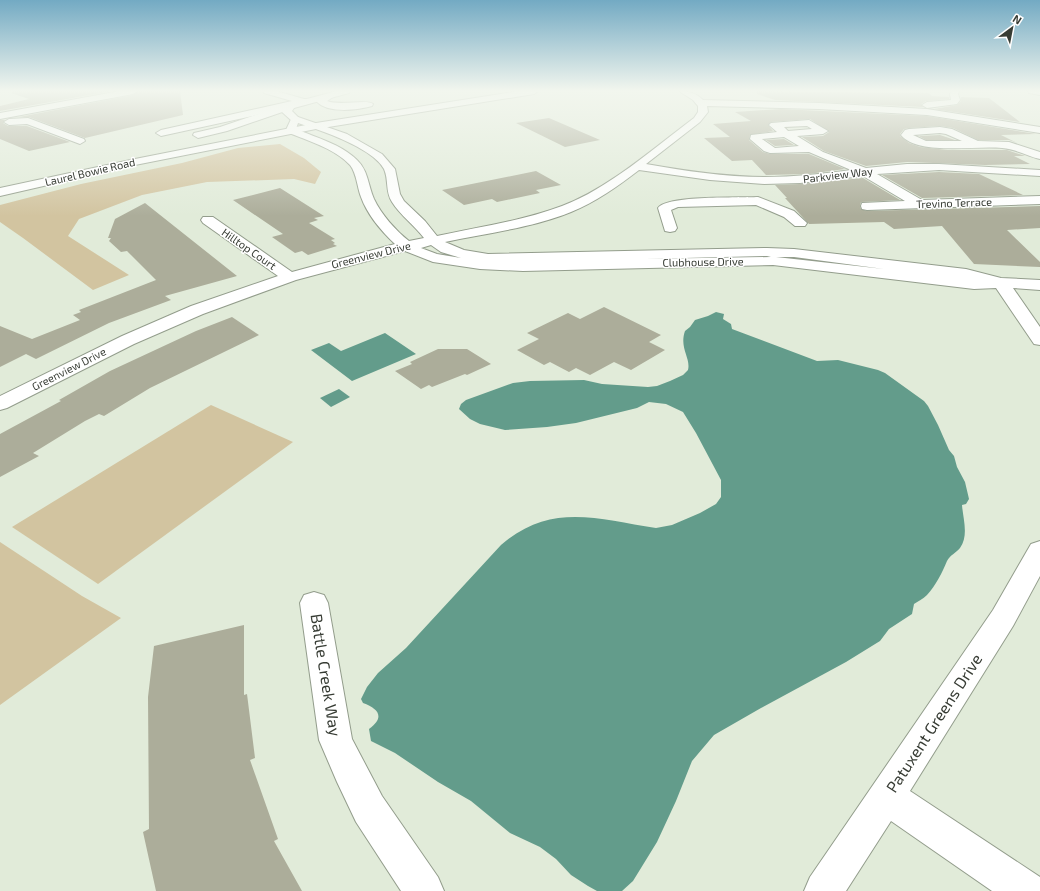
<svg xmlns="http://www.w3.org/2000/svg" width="1040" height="891" viewBox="0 0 1040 891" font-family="'Exo 2',sans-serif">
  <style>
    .green { fill: #d2c4a0 }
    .water { fill: #639c8b }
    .building { fill: #acad9a }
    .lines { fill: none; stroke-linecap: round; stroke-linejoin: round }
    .street-casing { stroke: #939d8c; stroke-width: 2 }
    .secondary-casing { stroke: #939d8c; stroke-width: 2 }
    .primary-casing { stroke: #939d8c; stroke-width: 2 }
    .street { fill: #fff; fill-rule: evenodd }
    .secondary { fill: #fff; fill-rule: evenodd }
    .primary { fill: #fff; fill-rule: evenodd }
    .labels { text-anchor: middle; stroke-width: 3; stroke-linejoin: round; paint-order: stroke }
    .far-street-label { font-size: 11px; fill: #373c34; stroke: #fff }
    .near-street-label { font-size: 16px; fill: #373c34; stroke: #fff }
  </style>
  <rect width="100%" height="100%" fill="#e1ebd9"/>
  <g class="green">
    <polygon points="280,144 304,158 321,172 315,184 294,179 207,182 142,195 79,219 68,236 129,275 93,290 23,238 0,222 0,205 81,184 182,163 238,148"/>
    <polygon points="211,405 293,442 98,584 12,527"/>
    <polygon points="0,542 82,596 121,618 0,705"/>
  </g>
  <g class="water">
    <path d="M716 312 724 314 723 319 731 324 732 329 817 361 838 360 878 370 885 373 924 401 928 406 938 425 949 450 954 456 957 467 965 482 969 499 966 504 962 505C963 519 969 535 960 548 956 553 950 555 947 561 942 573 936 585 927 595 923 599 918 601 914 604L912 614 889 629 880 641 846 662 761 708 714 735 692 761 676 801 657 842 633 881 622 891H597L588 886 571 875 556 859 540 847 510 833 471 801 438 782 395 753 371 741 369 729C385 717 379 709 363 703L361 699 367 687 378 673 406 648 501 545C551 502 597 519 656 528L672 525 700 513 716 504 721 497V480L696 433 683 412 666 404 649 402 637 408 576 423 547 427 505 430 480 424 470 419 459 409 461 404 466 400 513 383 530 381 584 380 602 384 648 387 657 386 670 381 683 375 688 370C691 358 679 348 685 331L690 327 695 320 708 316Z"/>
    <polygon points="385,333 416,354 352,381 311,350 329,343 341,351"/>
    <polygon points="339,389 350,397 331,407 320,398"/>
  </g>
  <g class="building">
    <polygon points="12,91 112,91 0,111 0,106 29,99 11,93"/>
    <polygon points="138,91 180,91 183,115 85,138 29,117 19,117 133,95"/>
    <polygon points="757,91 929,93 932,96 949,97 949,99 926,101 921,104 923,107 775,100 757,94"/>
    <polygon points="961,97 989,98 1020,122 934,109 957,105 961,101"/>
    <polygon points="781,109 927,116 1036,134 1001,135 1017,143 1009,140 978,140 953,128 940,126 909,128 904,129 900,134 900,136 909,143 920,147 948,150 1007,150 1025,156 1014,156 1030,164 985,165 907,162 866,166 824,151 802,137 823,136 829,132 810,119 771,122 768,125 773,131 750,135 749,140 763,152 770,154 809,154 845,169 808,174 766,175 752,160 732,161 704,138 730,137 713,124 751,121 735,112"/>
    <polygon points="549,118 600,140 565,147 516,123"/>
    <polygon points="0,120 5,120 3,123 8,126 27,126 70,142 29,151 0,139"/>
    <polygon points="940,135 955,140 926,140 919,136"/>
    <polygon points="784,139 794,145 775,146 766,140"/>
    <polygon points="536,171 561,185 536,190 540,193 497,202 492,199 464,205 442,190"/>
    <polygon points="939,172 979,174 1023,195 922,198 882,175"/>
    <polygon points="863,178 900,200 861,202 860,206 861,209 867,211 1040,206 1040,228 1007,230 1040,262 1040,267 974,264 942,226 894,229 884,222 809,224 785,198 787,198 775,185 800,184"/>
    <polygon points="280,188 324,216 314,218 318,220 309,223 335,239 331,240 335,243 333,244 337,246 308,255 302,251 295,253 272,237 283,234 233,200"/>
    <polygon points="145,203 237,276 165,296 171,300 109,323 36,359 26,354 0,367 0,326 32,339 80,320 73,315 81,312 79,310 156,280 127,251 121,252 109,241 111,238 108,238 115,219"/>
    <polygon points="604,307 661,335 649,342 665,350 631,370 614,362 590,375 576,368 569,372 550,362 544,365 517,350 539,339 527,333 568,313 580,319"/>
    <polygon points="232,317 259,335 150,388 104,416 99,414 85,421 33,453 39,456 0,477 0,434 61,401 59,400 110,371 196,331"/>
    <polygon points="438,349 467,349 491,364 467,375 465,374 432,387 429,385 421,389 395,371 412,364 410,362"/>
    <polygon points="244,625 244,695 247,694 255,758 250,760 278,839 274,841 302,891 156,891 143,832 149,829 148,697 154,646"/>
  </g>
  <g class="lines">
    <g class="street-casing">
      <g id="street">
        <polygon points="120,91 137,91 133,94 0,119 0,113"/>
        <polygon points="263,91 276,91 304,99 310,99 311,101 307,104 161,136 156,133 161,130 292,101 264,93"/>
        <path d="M679 91C689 91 696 93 703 100L819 103 927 109 1040 127V133L927 115 819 109 707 106 708 112 700 122 646 164C686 171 725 177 765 177 794 177 822 174 851 170L809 152 770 153 764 151 750 139 751 135 777 132 769 125 771 123 809 120 828 131 823 134 797 136 823 152 866 168 907 164H939L1040 170V176L939 170 877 174 922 200 1040 196V204L867 210 862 209 861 206 862 203 905 201 863 176 800 183 764 184 710 180 639 170C618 186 596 202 571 212 532 228 487 233 445 242L464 250 488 254 767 248 794 249 966 269 1001 278 1040 280V290L1013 288 1040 327V345L1034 344 996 288 974 289 773 265 523 271 480 269 433 262 405 251 296 280 203 314 134 344 7 408 0 410V396L122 336 191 306 278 276 203 223 201 220 203 217H213L292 272 395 244C382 232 367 214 361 197 357 187 357 174 350 165 334 148 308 141 287 132L286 130 292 117H298L347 134 382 154 395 169 400 194 404 201 425 221 437 236C478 227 522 221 562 206 608 189 654 148 694 118L698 112V106L693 100ZM298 123C320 130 373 148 384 169 389 180 385 191 392 202 400 215 414 225 424 238L409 241C396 231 381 214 374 199 368 185 368 170 357 160 341 144 317 138 296 129ZM807 126 812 129 788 131 784 127ZM784 137 799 146 775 148 762 139ZM431 245 441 252 461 258 437 254 421 248ZM767 256 771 257 643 259ZM776 257H794L884 269Z"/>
        <polygon points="951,91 959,91 958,94 960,100 957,104 927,108 922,105 927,102 951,100 950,94"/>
        <polygon points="1028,91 1040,91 1040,95 1029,93"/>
        <polygon points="28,118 84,139 85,141 80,144 27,124 9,125 4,122 9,119"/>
        <path d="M940 127 952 129 978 141 1009 142 1040 152V159C1027 156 1016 149 1002 148 976 145 918 156 901 135L905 130 909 129ZM940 133 946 134 962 141H926L913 135Z"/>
        <path d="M758 197 794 211 807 223 805 226H795L784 217 756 205 678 207 671 210 677 228 675 231 670 232 665 231 658 208C667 195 740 198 758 197Z"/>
        <polygon points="1040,541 1040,576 1013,626 910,791 1040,877 1040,891 992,891 891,821 846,891 804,891 810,877 993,610 1031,544"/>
        <polygon points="314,592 324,595 328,603 352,739 382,796 438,877 444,891 401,891 356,822 337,782 319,740 300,603 304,595"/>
      </g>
    </g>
    <g class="secondary-casing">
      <polygon id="secondary" points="337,91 350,91 349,93 294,108 292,111 300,119 298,121 292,121 282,112 288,104"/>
    </g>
    <g class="primary-casing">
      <g id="primary">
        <polygon points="519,91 538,91 534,94 316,129 135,165 0,196 0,188 135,159 316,123"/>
        <path d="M332 92 336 95 327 101C339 106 368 99 373 104L372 106C357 110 328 114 316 101Z"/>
        <polygon points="291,103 296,106 294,108 227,131 198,138 193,135 194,133 220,127"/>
      </g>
    </g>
    <use href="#street" class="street"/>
    <use href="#secondary" class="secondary"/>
    <use href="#primary" class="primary"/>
  </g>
  <linearGradient id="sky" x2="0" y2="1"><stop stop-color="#73aac3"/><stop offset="0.42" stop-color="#f2f6ee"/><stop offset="1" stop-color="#f2f6ee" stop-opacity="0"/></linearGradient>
  <rect width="1040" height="216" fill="url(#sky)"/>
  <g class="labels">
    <g class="far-street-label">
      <text transform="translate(90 172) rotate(-13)" y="4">Laurel Bowie Road</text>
      <text transform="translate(838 175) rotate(-7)" y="4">Parkview Way</text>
      <text transform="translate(954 203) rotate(-2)" y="4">Trevino Terrace</text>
      <text transform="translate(249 249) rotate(35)" y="4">Hilltop Court</text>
      <text transform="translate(371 255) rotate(-14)" y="4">Greenview Drive</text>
      <text transform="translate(703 262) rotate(-1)" y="4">Clubhouse Drive</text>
      <text transform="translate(69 369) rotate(-27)" y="4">Greenview Drive</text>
    </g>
    <g class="near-street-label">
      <text transform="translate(326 675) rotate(81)" y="6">Battle Creek Way</text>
      <text transform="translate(934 723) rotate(-57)" y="6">Patuxent Greens Drive</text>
    </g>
  </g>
  <g transform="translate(1012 28) rotate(32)" stroke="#ffffff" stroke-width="3" paint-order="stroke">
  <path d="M0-3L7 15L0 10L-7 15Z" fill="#373c34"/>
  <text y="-6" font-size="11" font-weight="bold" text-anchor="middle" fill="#373c34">N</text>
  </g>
</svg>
